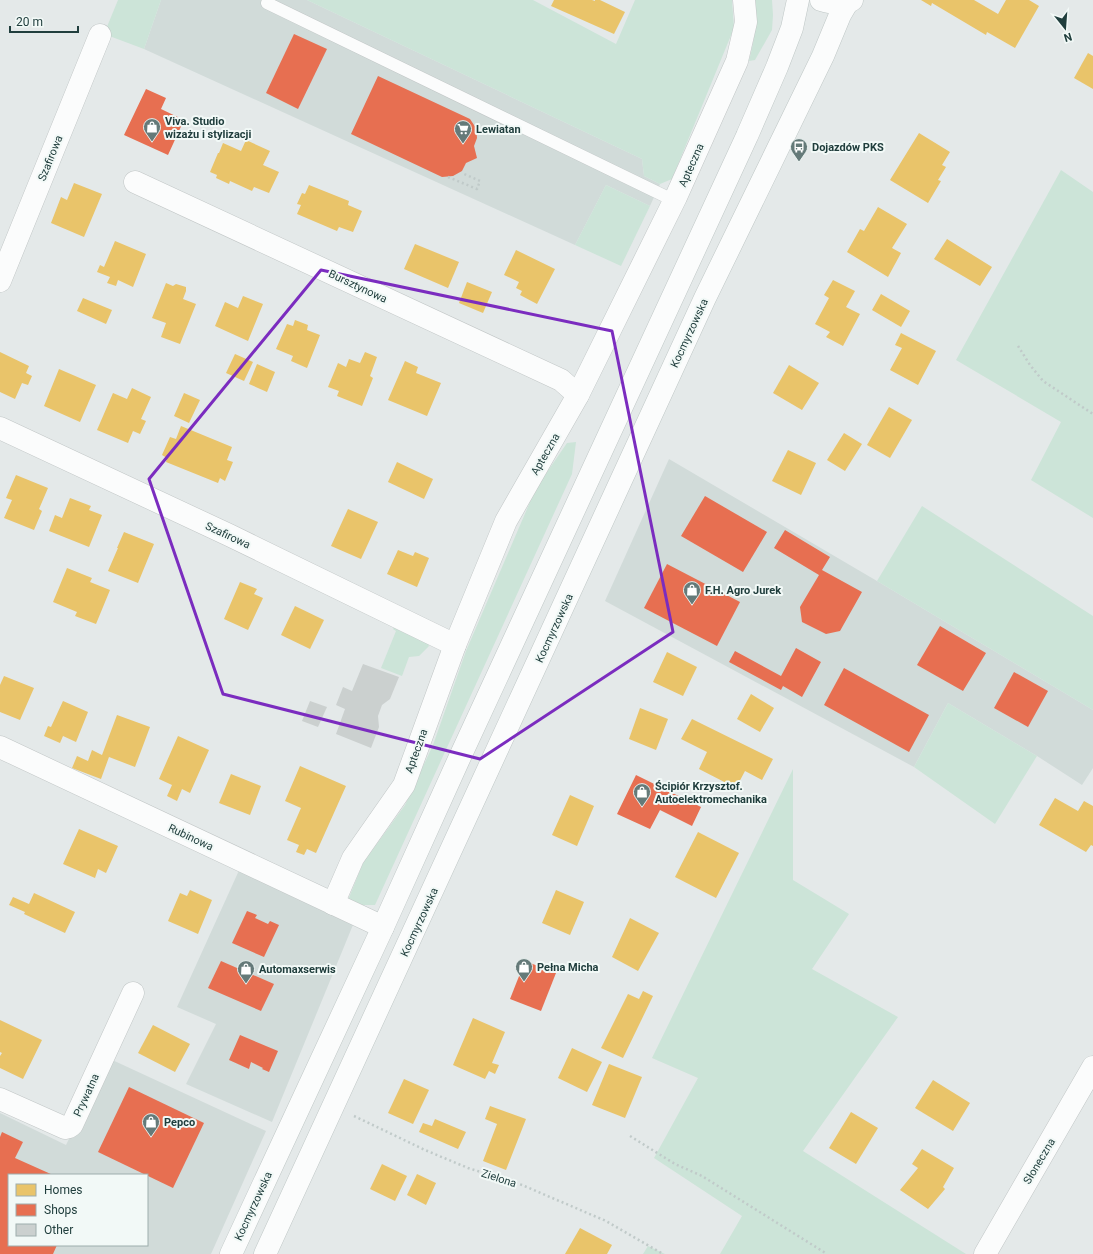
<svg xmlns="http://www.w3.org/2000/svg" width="1093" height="1254" viewBox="0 0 1093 1254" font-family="Roboto,sans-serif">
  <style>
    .built { fill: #d1dbd9; fill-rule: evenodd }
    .green { fill: #cce4d8 }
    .homes { fill: #e9c46a }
    .shops { fill: #e76f51 }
    .building { fill: #cbd0cf }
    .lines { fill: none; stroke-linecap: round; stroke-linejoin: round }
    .lane-casing { stroke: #c1c6c6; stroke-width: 13 }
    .street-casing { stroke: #c1c6c6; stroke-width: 23 }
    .secondary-casing { stroke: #bfc7c6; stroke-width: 23 }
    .path { stroke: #c0cac9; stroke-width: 2.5; stroke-dasharray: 2 3; stroke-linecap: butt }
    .lane { stroke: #fbfcfc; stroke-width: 12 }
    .street { stroke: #fbfcfc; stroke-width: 22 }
    .secondary { stroke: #fbfcfc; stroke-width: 22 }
    .marked { fill: none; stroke: #7b2cbf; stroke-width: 3; stroke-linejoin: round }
    .labels { text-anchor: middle; stroke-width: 4; stroke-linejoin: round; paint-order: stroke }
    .poi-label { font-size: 11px; font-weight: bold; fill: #203e3d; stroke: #f2f9f7; text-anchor: start }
    .street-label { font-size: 11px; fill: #203e3d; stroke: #f2f9f7 }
  </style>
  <rect width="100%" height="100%" fill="#e4e9e9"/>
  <g class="built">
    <polygon points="161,0 307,0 642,159 644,176 660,184 650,206 606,185 575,245 144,49"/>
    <polygon points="669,459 877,581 1093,710 1093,768 1082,785 1037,756 948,703 914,767 605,601"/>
    <polygon points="241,866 355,920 272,1122 186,1084 216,1024 177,1007"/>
    <path d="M108 1058 266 1131 211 1254H0V1113L66 1145ZM9 1175H147V1245H9Z"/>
  </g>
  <g class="green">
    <polygon points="118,0 161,0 144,49 104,34"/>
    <polygon points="307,0 533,0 616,44 635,0 732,0 734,28 672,179 660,184 644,176 642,159"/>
    <path d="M755 0H772L773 15 772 30 755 60 749 61C754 41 758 20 755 0Z"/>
    <polygon points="1061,170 1093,192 1093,518 1031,480 1061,422 956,360"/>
    <polygon points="606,185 650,206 621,266 575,245"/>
    <polygon points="576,442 572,474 375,905 357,905 348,900 363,863 405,805 433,745 466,651 536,488 567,443"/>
    <polygon points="922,506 1093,616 1093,710 877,581"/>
    <polygon points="394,627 427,641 429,646 419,656 409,657 402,676 381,668 396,631 393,629"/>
    <polygon points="948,703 1037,756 995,824 914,767"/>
    <polygon points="793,769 793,880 849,914 812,969 898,1017 803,1151 966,1254 720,1254 742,1216 654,1158 698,1078 652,1058"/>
    <polygon points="648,1246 665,1254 643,1254"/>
  </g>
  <g class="homes">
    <polygon points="554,0 592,0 595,1 595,0 600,0 625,12 614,34 551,6"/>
    <polygon points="921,0 974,0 998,14 1006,0 1029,0 1039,6 1015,48 987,32 986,35 932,3 931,6"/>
    <polygon points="1088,53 1093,56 1093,89 1074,78"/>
    <polygon points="919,133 950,152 942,165 946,167 938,180 941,181 928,203 890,180"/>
    <polygon points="246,140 270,151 263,165 279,172 269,193 254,187 252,191 230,181 229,184 216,178 217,175 210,172 218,153 219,153 223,143 241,151"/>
    <polygon points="74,183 102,194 84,237 51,223 61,197 67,200"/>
    <polygon points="309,185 349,201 348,205 362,211 353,232 339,227 337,231 297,214 301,205 297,204 302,193 305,194"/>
    <polygon points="878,207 907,224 892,248 901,253 888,277 847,252 860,229 864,231"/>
    <polygon points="947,239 992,267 980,286 934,259"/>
    <polygon points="115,241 146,254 133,287 118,280 116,286 107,283 110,277 97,272 100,265 104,267"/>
    <polygon points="415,244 459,262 448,288 404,269"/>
    <polygon points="516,250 555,269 537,304 520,295 522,291 516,288 519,282 504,275"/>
    <polygon points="833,280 855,291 846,307 860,314 843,346 826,337 830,332 815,324 829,298 824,295"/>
    <polygon points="467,282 492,292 483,313 459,303"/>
    <polygon points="166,283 173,286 176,284 186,287 186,291 183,299 196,304 180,344 161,337 166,323 152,318"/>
    <polygon points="881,294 910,311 901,327 872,310"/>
    <polygon points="243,296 263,304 248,341 215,326 225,302 238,308"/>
    <polygon points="83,298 112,310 106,324 77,311"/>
    <polygon points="295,320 308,325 307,330 320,335 307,368 291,361 293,356 276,349 287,324 293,326"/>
    <polygon points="901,333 936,351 918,385 890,370 902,348 895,345"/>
    <polygon points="0,352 29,366 26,373 32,376 28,385 22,383 15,399 0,392"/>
    <polygon points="365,352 377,357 370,376 373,378 362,406 337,396 339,391 328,387 338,363 346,367 349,359 360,363"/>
    <polygon points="235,354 253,362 244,381 226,373"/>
    <polygon points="405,361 418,367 416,373 441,383 427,416 388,400"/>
    <polygon points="257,364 275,372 267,392 249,384"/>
    <polygon points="789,365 819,383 802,410 773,393"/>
    <polygon points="59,369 96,385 80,422 44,406"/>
    <polygon points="132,388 151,397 141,419 146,421 140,434 133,431 128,443 97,430 113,393 127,399"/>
    <polygon points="184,393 200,400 189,423 174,416"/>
    <polygon points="889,407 912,420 890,458 867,445"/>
    <polygon points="181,426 232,447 227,460 233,462 225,481 220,478 218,483 166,462 167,458 162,455 170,437 176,439"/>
    <polygon points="844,433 862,444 845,471 827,460"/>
    <polygon points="788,450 816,463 801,495 772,481"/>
    <polygon points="397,462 433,479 424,499 388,482"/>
    <polygon points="16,475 48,488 39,509 42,511 34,530 4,518 12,500 6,498"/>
    <polygon points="70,498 91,506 89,510 102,515 89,547 49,531 55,515 62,518"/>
    <polygon points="348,509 378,522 361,559 331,546"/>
    <polygon points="124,532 154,544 138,583 108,571 118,548 117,548"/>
    <polygon points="398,550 413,556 415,552 429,558 417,587 387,574"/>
    <polygon points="67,568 92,578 90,582 110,590 96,624 75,616 77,612 53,602"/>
    <polygon points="240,582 257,589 254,594 263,598 248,630 224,619"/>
    <polygon points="295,606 324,620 310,649 281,635"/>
    <polygon points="667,652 697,667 683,696 653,682"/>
    <polygon points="4,676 34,688 20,720 0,712 0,685"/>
    <polygon points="751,694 774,708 760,732 737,719"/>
    <polygon points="63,701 88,712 76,742 63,736 60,743 44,736 48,726 51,727"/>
    <polygon points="640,708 668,719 656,750 629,739"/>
    <polygon points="117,715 150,727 135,767 109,757 101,779 72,768 77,756 88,761 92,750 102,755"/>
    <polygon points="692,719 773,759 762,780 745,771 736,788 699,769 707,752 681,739"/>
    <polygon points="178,736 209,750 190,793 182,789 177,801 167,796 172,785 159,779"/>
    <polygon points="300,766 346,786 316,853 307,849 304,855 296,852 299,845 287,840 301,808 285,801"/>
    <polygon points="231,774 261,786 250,815 219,803"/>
    <polygon points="570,795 594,806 577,846 552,835"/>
    <polygon points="1055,798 1078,811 1084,801 1093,806 1093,846 1091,845 1086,852 1039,825"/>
    <polygon points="79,829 118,846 106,873 98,869 95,878 63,864"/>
    <polygon points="698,832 739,853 716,898 675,877"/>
    <polygon points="190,890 212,900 198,934 168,921 180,893 187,896"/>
    <polygon points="556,890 584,902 570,935 542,923"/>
    <polygon points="34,893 75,912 65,933 24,914 25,912 9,905 13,897 29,904"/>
    <polygon points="630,918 659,933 638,971 612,957"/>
    <polygon points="643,991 653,996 623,1058 601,1048 628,994 639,999"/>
    <polygon points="473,1018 505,1032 492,1063 499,1065 495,1074 489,1071 485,1079 453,1065"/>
    <polygon points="0,1020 42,1040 23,1079 0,1068 0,1056 2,1053 0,1052"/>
    <polygon points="153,1025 190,1044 175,1072 138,1053"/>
    <polygon points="572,1048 602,1062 587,1092 558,1078"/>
    <polygon points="609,1064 642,1077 625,1118 592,1105"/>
    <polygon points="404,1079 429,1090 413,1124 388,1113"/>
    <polygon points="933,1080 970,1103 953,1131 915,1108"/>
    <polygon points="490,1106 526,1119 506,1170 483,1161 497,1124 485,1119"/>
    <polygon points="851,1112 878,1128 856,1164 829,1148"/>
    <polygon points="435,1119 466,1132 458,1149 419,1132 423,1123 432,1126"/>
    <polygon points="922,1149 954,1168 943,1187 945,1189 928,1209 900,1190 918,1168 912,1164"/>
    <polygon points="382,1164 407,1176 395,1201 370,1189"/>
    <polygon points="417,1174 436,1183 426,1205 407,1195"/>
    <polygon points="580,1228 612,1245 607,1254 565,1254"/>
  </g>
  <g class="shops">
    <polygon points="294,34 327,49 298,109 266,93"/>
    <polygon points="378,76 470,119 476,128 477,138 474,146 477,158 466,163 462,171 453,176 442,177 351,134"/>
    <polygon points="146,89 166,98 161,109 184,120 168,155 124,135"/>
    <polygon points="705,496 767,532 743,572 681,536"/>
    <polygon points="785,530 830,557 822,570 862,592 840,631 826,634 802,622 800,607 819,575 774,548"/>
    <polygon points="667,564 740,602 717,646 644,608"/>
    <polygon points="940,626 986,653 963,691 917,665"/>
    <polygon points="796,648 821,662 802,697 783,686 781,690 729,662 735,651 781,676"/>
    <polygon points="844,668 929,715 909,752 824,705"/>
    <polygon points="1014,672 1048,691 1028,727 994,708"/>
    <polygon points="636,775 701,807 692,826 660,810 650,829 617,814"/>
    <polygon points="247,911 257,915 255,918 268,924 270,921 279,925 264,957 232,943"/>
    <polygon points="221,961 274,984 261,1011 208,988"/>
    <polygon points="525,961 556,973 541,1011 510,999"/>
    <polygon points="240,1035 278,1051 269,1072 262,1069 263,1068 251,1062 249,1069 229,1060"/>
    <polygon points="129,1087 204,1123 173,1188 98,1152"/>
    <polygon points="2,1132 23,1142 15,1158 53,1175 9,1175 9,1245 57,1245 53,1254 0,1254 0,1137"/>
  </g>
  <g class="building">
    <polygon points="363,664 399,677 390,699 382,705 378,716 379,727 371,748 336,734 345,709 336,705 343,687 352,691"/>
    <polygon points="310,701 327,707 318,727 302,721"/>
  </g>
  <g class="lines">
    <g class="lane-casing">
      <polyline id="lane" points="267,3 675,201"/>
    </g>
    <g class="street-casing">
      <g id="street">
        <polyline points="135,182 561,380 578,395"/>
        <polyline points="0,281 100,35"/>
        <polyline points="0,428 229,535 455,645"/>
        <polyline points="0,747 383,927"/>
        <polyline points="333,904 353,858 404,785 455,645 506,521 578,395 676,197 737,61 746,22 744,0"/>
        <polyline points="0,1099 65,1128 69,1127 72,1125 133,993"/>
        <polyline points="985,1254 1093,1067"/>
      </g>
    </g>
    <g class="secondary-casing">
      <g id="secondary">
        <path d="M821 0C831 3 843 6 852 0"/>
        <polyline points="231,1254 383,927 459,759 747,136 777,67 792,28 798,0"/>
        <polyline points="265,1254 705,298 823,56 840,15 847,3"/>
      </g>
    </g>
    <g class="path">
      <polyline points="448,177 477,189 480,181 464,174"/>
      <polyline points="1018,346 1030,365 1043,381 1093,414"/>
      <polyline points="354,1116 425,1150 468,1168 522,1185 606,1221 663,1254"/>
      <polyline points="630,1136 675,1164 702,1176 827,1254"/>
    </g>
    <use href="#lane" class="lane"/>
    <use href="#street" class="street"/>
    <use href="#secondary" class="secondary"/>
  </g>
  <path class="marked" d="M321 270 612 331 673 632 480 759 223 694 149 479Z"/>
  <defs>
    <g id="shop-pin" transform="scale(0.9)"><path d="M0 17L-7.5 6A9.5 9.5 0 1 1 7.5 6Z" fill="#657a79" stroke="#f2f9f7"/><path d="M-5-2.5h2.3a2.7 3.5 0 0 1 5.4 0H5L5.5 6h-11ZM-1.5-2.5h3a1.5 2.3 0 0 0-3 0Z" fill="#fff"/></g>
    <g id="supermarket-pin" transform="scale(0.9)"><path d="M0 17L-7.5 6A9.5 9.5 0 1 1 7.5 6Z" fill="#657a79" stroke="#f2f9f7"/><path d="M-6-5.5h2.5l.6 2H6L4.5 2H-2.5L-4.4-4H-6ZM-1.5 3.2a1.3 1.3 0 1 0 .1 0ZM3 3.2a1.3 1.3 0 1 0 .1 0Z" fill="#fff"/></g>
    <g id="bus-pin" transform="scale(0.9)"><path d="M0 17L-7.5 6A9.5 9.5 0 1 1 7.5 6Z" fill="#657a79" stroke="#f2f9f7"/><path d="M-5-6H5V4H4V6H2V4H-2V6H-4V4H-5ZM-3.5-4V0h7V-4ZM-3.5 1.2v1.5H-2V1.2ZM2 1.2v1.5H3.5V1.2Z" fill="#fff"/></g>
  </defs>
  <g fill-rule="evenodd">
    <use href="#shop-pin" x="152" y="127"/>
    <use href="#supermarket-pin" x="463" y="129"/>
    <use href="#bus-pin" x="799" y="147"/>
    <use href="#shop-pin" x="692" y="590"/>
    <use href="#shop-pin" x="642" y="792"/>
    <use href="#shop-pin" x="524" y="967"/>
    <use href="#shop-pin" x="246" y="969"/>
    <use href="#shop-pin" x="151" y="1122"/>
  </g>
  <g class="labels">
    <g class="poi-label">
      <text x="165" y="125">Viva. Studio<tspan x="165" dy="13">wizażu i stylizacji</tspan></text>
      <text x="476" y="133">Lewiatan</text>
      <text x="812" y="151">Dojazdów PKS</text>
      <text x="705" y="594">F.H. Agro Jurek</text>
      <text x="655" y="790">Ścipiór Krzysztof.<tspan x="655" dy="13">Autoelektromechanika</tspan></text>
      <text x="537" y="971">Pełna Micha</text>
      <text x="259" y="973">Automaxserwis</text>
      <text x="164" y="1126">Pepco</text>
    </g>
    <g class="street-label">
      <text transform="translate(50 158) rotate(-68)" y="4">Szafirowa</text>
      <text transform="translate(691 165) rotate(-66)" y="4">Apteczna</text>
      <text transform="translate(358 286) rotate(25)" y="4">Bursztynowa</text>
      <text transform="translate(689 333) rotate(-65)" y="4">Kocmyrzowska</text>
      <text transform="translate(545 454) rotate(-60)" y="4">Apteczna</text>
      <text transform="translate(228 535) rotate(25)" y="4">Szafirowa</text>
      <text transform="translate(554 628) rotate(-65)" y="4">Kocmyrzowska</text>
      <text transform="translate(416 751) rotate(-70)" y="4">Apteczna</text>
      <text transform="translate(191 837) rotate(25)" y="4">Rubinowa</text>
      <text transform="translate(419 922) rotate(-65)" y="4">Kocmyrzowska</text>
      <text transform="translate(86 1095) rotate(-65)" y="4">Prywatna</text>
      <text transform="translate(1039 1161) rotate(-59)" y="4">Słoneczna</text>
      <text transform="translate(499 1178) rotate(18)" y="4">Zielona</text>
      <text transform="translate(253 1206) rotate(-65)" y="4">Kocmyrzowska</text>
    </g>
  </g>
  <rect x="8" y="1174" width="140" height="72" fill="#f2f9f7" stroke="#9eaead"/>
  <rect x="16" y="1184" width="20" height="12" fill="#e9c46a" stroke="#9eaead"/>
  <text x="44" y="1194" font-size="12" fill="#203e3d">Homes</text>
  <rect x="16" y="1204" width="20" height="12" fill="#e76f51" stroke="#9eaead"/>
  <text x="44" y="1214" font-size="12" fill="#203e3d">Shops</text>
  <rect x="16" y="1224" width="20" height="12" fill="#cbd0cf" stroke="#9eaead"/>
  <text x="44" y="1234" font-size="12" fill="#203e3d">Other</text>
  <g transform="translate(1065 28) rotate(163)" stroke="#f2f9f7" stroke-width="3" paint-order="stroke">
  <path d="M0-3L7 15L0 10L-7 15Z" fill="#203e3d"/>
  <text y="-6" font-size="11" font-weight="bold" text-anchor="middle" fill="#203e3d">N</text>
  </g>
  <path d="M10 26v6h68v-6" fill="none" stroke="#203e3d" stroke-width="2"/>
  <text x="16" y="26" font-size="12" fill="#203e3d" stroke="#f2f9f7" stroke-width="3" paint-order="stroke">20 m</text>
</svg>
